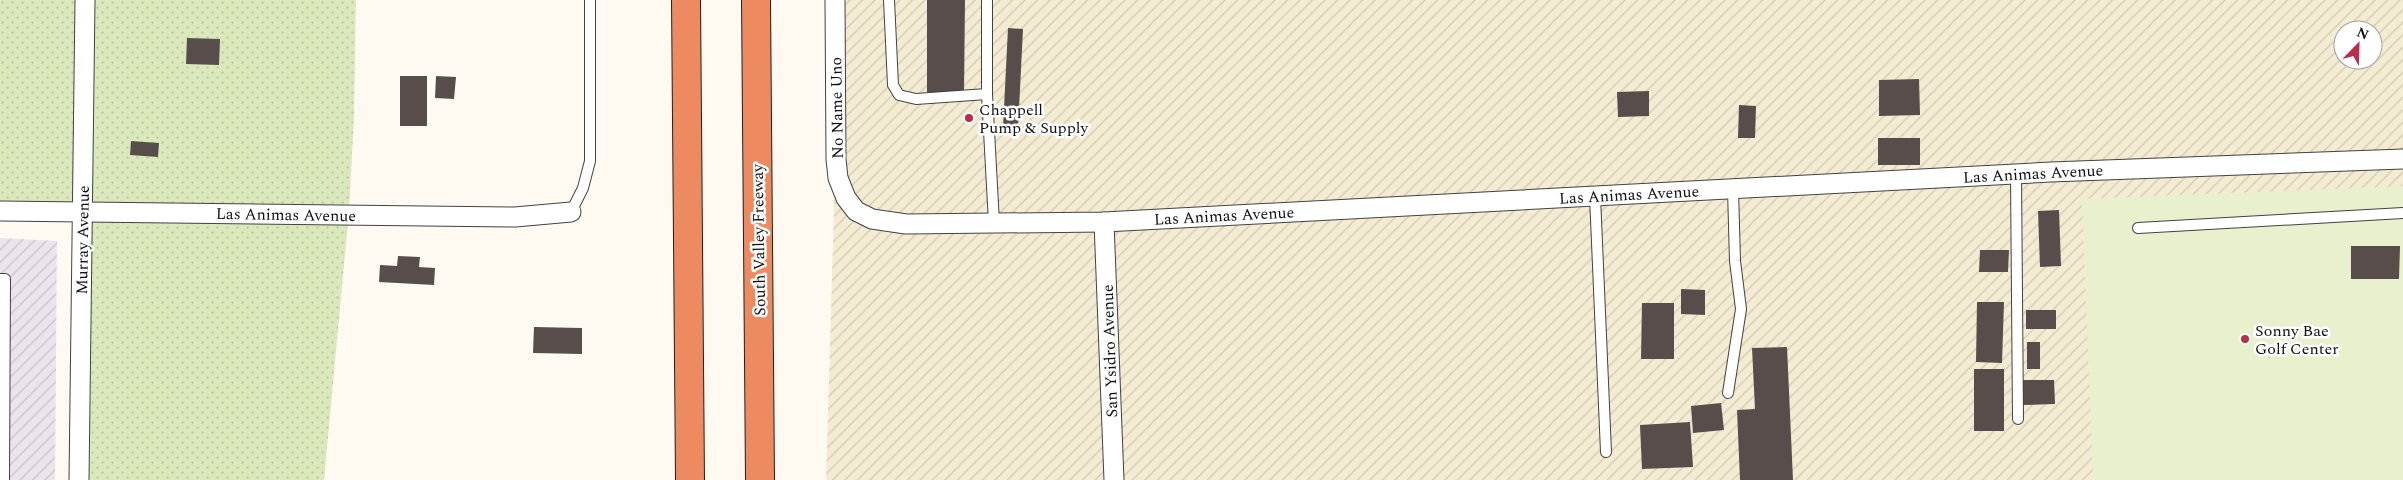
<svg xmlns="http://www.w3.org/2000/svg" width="2403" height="480" viewBox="0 0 2403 480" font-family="Spectral,serif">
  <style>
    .industrial { fill: url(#industrial-furrows) }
    .farmland { fill: url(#farmland-furrows); fill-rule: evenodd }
    .grass { fill: url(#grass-dots) }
    .pitch { fill: #e9f0ce }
    .building { fill: #574e4c }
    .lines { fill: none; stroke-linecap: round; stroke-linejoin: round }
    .service-casing { stroke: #424242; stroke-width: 12 }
    .minor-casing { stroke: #424242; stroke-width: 21 }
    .motorway-casing { stroke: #202020; stroke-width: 30 }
    .service { stroke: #fff; stroke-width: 10 }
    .minor { stroke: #fff; stroke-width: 19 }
    .motorway { stroke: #ee8a60; stroke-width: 28 }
    .poi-dot { fill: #ba2c49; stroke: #fff; stroke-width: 2 }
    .labels { text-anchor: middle; stroke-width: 5; stroke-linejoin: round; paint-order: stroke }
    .street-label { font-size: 16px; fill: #0f0f0f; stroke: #fff }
    .poi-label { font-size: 16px; fill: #0f0f0f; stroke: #fff; text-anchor: start }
  </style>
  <defs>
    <pattern id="industrial-furrows" width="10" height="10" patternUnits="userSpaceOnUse" patternTransform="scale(1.25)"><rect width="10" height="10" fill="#ebe4ed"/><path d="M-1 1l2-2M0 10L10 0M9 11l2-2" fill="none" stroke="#c8c2ca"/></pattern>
    <pattern id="farmland-furrows" width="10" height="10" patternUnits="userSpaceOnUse" patternTransform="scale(1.25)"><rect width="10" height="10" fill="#f4ecd2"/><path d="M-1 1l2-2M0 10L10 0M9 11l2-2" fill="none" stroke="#d0c9b3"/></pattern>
    <pattern id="grass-dots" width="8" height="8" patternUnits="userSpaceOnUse" patternTransform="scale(1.25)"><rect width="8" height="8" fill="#dae8bc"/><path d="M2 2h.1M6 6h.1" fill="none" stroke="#bac6a0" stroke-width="1.8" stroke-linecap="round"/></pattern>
  </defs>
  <rect width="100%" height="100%" fill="#fefaf2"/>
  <polygon class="industrial" points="0,238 57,241 55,480 0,480"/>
  <path class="farmland" d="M840 0H2403V480H826ZM2343 30H2373V60H2343Z"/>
  <polygon class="grass" points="0,0 356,0 354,117 349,211 324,480 80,480 89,221 0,217"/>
  <polygon class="pitch" points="2403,186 2403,480 2093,480 2082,199"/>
  <g class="building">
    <polygon points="927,0 965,0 964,92 927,92"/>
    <polygon points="1008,28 1023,29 1018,129 1003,128"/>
    <polygon points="187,38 220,39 219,65 186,64"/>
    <rect x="400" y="76" width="27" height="50"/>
    <polygon points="436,76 456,77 454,99 435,98"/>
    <polygon points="1919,79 1920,115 1879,116 1879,80"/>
    <polygon points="1649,91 1649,116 1618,117 1617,92"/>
    <polygon points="1739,105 1756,106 1755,138 1738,138"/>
    <rect x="1878" y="138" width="42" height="27"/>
    <polygon points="131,141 159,143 158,157 130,155"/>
    <polygon points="2059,210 2061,266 2040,267 2038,211"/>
    <polygon points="2351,246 2400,246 2399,279 2351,279"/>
    <polygon points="1980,250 2009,250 2008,272 1979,272"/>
    <polygon points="398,256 420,257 419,267 435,268 434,285 379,282 380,265 397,266"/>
    <polygon points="1681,289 1705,290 1705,315 1681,314"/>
    <polygon points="1977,302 2004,302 2002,363 1976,362"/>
    <polygon points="1642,303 1674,303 1674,359 1641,359"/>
    <rect x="2026" y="310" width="30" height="19"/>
    <polygon points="534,327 582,328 582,354 533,353"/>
    <rect x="2027" y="342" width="13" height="27"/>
    <polygon points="1787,347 1793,480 1740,480 1737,410 1755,409 1752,348"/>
    <rect x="1974" y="369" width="30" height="62"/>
    <polygon points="2023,380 2054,380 2055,404 2023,405"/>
    <polygon points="1721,403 1724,430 1693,433 1691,406"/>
    <polygon points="1690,422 1693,467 1642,469 1640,425"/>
  </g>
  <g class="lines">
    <g class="service-casing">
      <g id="service">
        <polyline points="889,0 893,85 899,95 916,99 987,94"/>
        <polyline points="987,0 987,94 994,223"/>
        <polyline points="2016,174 2018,419"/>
        <polyline points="1595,196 1606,452"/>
        <polyline points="571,212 583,188 590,161 590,0"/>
        <polyline points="2138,228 2403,213"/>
        <polyline points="0,279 5,279 4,480"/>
        <polyline points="1728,393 1741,309 1735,261 1733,189"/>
      </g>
    </g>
    <g class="minor-casing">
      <g id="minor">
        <polyline points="835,0 836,159 838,178 846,198 856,211 872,219 906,224 1104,222 2051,172 2403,159"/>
        <polyline points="0,211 515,217 571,212"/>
        <polyline points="1104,222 1114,480"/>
        <polyline points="79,480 85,0"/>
      </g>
    </g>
    <g class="motorway-casing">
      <g id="motorway">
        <polyline points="686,0 690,480"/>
        <polyline points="756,0 760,480"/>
      </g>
    </g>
    <use href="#service" class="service"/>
    <use href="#minor" class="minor"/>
    <use href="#motorway" class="motorway"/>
  </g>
  <g class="poi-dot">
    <circle cx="969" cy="118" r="5"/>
    <circle cx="2245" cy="339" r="5"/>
  </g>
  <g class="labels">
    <g class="street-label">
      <text transform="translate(836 108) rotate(-91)" y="6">No Name Uno</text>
      <text transform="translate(2033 173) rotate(-3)" y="6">Las Animas Avenue</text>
      <text transform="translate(1629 194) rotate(-3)" y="6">Las Animas Avenue</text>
      <text transform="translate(286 214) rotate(1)" y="6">Las Animas Avenue</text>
      <text transform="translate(1224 215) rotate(-3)" y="6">Las Animas Avenue</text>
      <text transform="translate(82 240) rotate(-89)" y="6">Murray Avenue</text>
      <text transform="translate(758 240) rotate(-91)" y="6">South Valley Freeway</text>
      <text transform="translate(1109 351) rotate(-92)" y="6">San Ysidro Avenue</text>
    </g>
    <g class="poi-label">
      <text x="979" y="115">Chappell<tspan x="979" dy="18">Pump &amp; Supply</tspan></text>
      <text x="2255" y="336">Sonny Bae<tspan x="2255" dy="18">Golf Center</tspan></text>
    </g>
  </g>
  <g transform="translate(2358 45) rotate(23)"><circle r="24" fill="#ffffff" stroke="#9f9f9f"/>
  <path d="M0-4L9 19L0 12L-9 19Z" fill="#ba2c49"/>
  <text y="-8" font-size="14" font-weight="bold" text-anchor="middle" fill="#0f0f0f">N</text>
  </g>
</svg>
